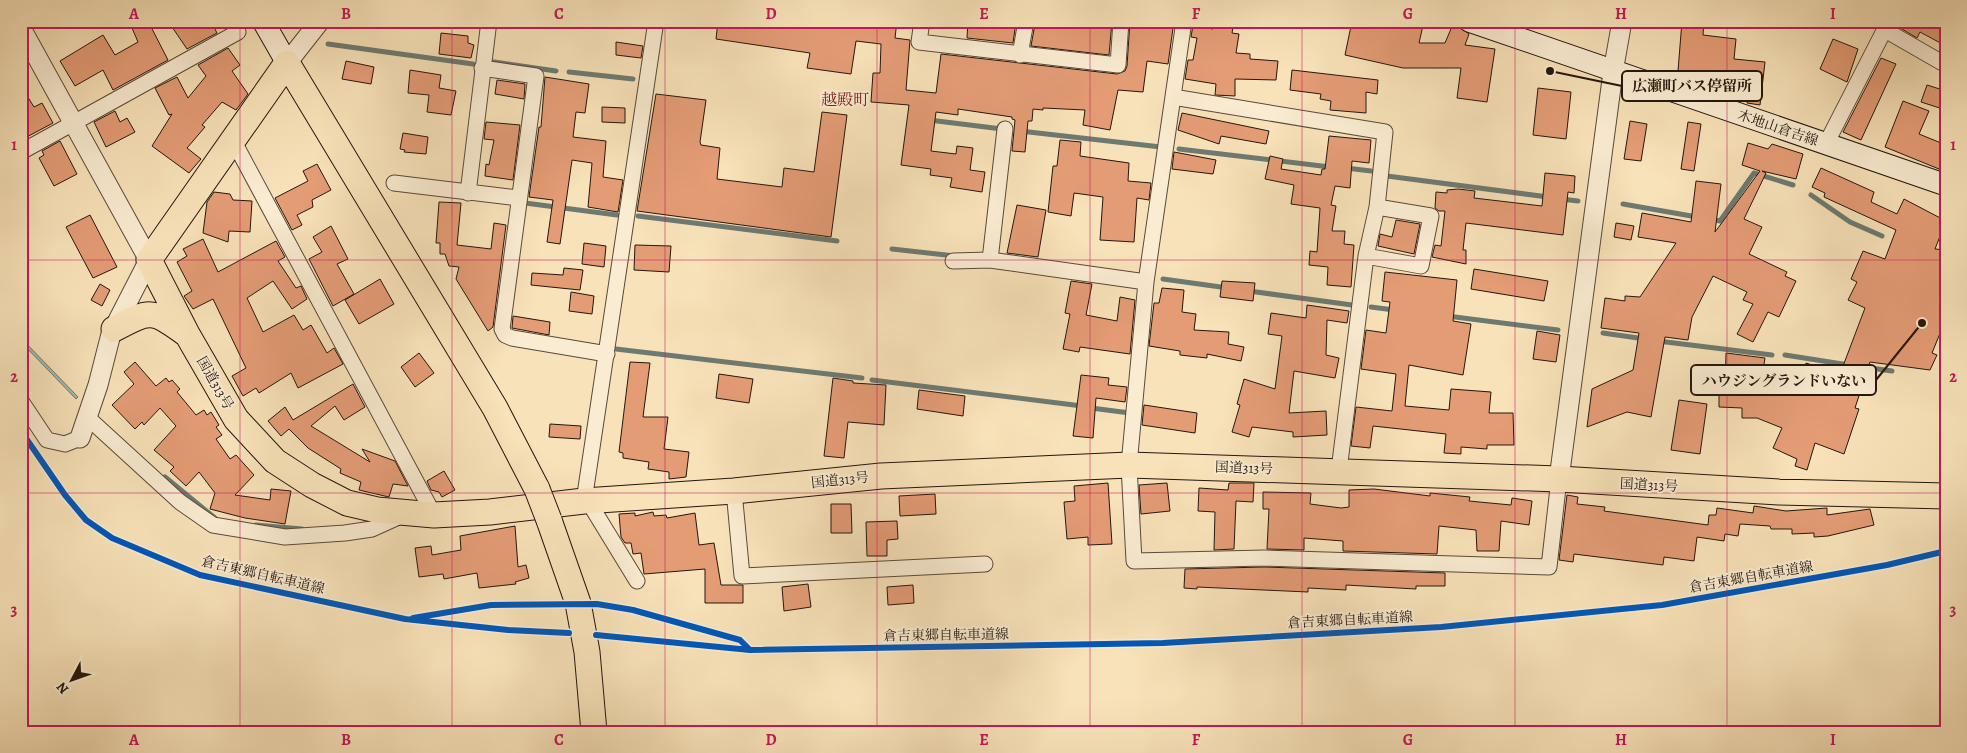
<svg xmlns="http://www.w3.org/2000/svg" width="1967" height="753" viewBox="0 0 1967 753" font-family="Alegreya,'Noto Serif JP',serif">
<style>
.water{fill:#9ebdb4;stroke:#6d7a72}
.lines{fill:none;stroke-linecap:round;stroke-linejoin:round}
.stream{stroke:#6d7a72;stroke-width:5}
.building{fill:#e49c75;stroke:#24160e}
.minor-casing{stroke:#594939;stroke-width:17}
.tertiary-casing{stroke:#594939;stroke-width:21}
.secondary-casing{stroke:#24160e;stroke-width:23}
.trunk-casing{stroke:#24160e;stroke-width:27}
.minor{stroke:#faecd2;stroke-width:15}
.tertiary{stroke:#faecd2;stroke-width:19}
.secondary{stroke:#faecd2;stroke-width:21}
.trunk{stroke:#f8e2b9;stroke-width:25}
.trunk-bridge-casing{stroke:#24160e;stroke-width:27;stroke-linecap:butt}
.trunk-bridge{stroke:#f8e2b9;stroke-width:25}
.cycleway-casing{stroke:#faecd2;stroke-width:9}
.cycleway{stroke:#0057b8;stroke-width:6}
.grid{fill:none;stroke:#c2185b;stroke-width:1;stroke-opacity:0.55}
.labels{text-anchor:middle;dominant-baseline:central;stroke-width:4;stroke-linejoin:round;paint-order:stroke}
.street-label{font-size:14px;fill:#24160e;stroke:#faecd2}
.quarter-label{font-size:16px;fill:#7a1f14;stroke:#faecd2}
.leader{fill:none;stroke:#24160e;stroke-width:2}
.callout-dot{fill:#24160e;stroke:#faecd2;stroke-width:2}
.callout{fill:#faecd2;stroke:#24160e;stroke-width:2}
.callout-label{font-size:15px;text-anchor:middle;font-weight:bold;fill:#24160e}
.neatline{fill:none;stroke:#c2185b;stroke-width:2}
.grid-label{font-size:16px;text-anchor:middle;font-weight:bold;fill:#c2185b}
</style>
<rect width="100%" height="100%" fill="#f8e2b9"/>
<filter id="stains"><feTurbulence type="fractalNoise" baseFrequency=".004" numOctaves="4"/><feColorMatrix values="0 0 0 0 .2 0 0 0 0 .09 0 0 0 0 .02 0 0 0 .5 -.17"/></filter>
<radialGradient id="worn" r=".72"><stop offset=".6" stop-color="#630" stop-opacity="0"/><stop offset="1" stop-color="#630" stop-opacity=".3"/></radialGradient>
<path class="water" d="M21,338L78,397L76,399L21,342Z"/>
<g class="lines">
<path class="stream" d="M328,44L473,64
M494,62L556,71
M569,72L633,79
M929,120L1002,129
M1020,131L1161,147
M1179,149L1330,167
M1346,168L1371,171
M1387,176L1548,197
M1811,195L1850,222L1882,236
M1561,199L1578,201
M525,203L617,215
M1623,204L1697,217
M638,216L837,241
M1711,219L1720,221L1754,173L1793,185
M892,249L955,256
M1163,279L1228,288
M1249,291L1352,305
M1371,307L1394,310
M1447,316L1558,330
M1603,333L1645,339
M1658,341L1772,355
M616,349L862,378
M1785,355L1849,365
M1863,367L1892,371
M872,380L1082,406
M1091,408L1130,413
M165,477L215,518
M256,525L302,529"/>
</g>
<path class="building" d="M129,21H148L168,60L113,90L103,70L75,86L60,61L103,35L115,55L138,42Z
M168,21H211L217,33L187,49Z
M718,21L752,26L753,21H897L895,38L910,40L906,90L936,93L941,54L1117,74L1125,71L1127,66L1130,21H1174L1168,64L1147,61L1143,92L1118,90L1110,130L1083,125L1085,110L1043,108V110L1033,109L1032,121H1028L1025,152L1012,151L1015,120L1012,119V117L958,109V115L936,112L931,151L956,154L957,146L973,148L970,170L985,172L982,192L950,187L952,178L930,175L931,169L901,165L909,105L871,102L873,73H880L881,44L856,41L851,74L807,68L810,53L716,39Z
M968,21L1016,22L1013,43L967,38Z
M1074,21H1112L1109,55L1031,46L1035,24L1048,25V22L1074,28Z
M1214,21H1234L1232,33L1239,34L1236,53L1250,54V59L1278,61L1276,80L1235,79V96L1215,95L1216,84L1185,79L1188,60H1193L1197,38L1191,37L1193,25L1213,29Z
M1352,21H1424L1419,43H1445L1453,24L1458,26L1469,34L1465,45L1495,49L1487,102L1457,98L1461,68H1403L1345,55Z
M1682,21H1704L1703,35L1736,39L1734,59L1765,62L1760,105L1747,103L1748,93L1714,89L1715,75L1678,71Z
M1898,21H1946V46L1920,32L1917,38L1897,26Z
M441,33L468,36V43L474,45L471,58L439,54Z
M1833,39L1858,49L1847,82L1820,69Z
M616,42L643,46L641,58L616,55Z
M228,48L240,65L232,71L248,94L236,110L222,102L202,125L205,127L187,148L201,159L189,173L152,146L172,114L169,115L155,88L177,77L188,98L206,76L198,65Z
M1881,58L1896,64L1861,140L1843,132Z
M346,61L374,67L371,84L342,79Z
M410,70L441,75L439,88L456,91L451,115L427,112L429,95L408,93Z
M1292,70L1378,80L1377,94L1366,92V113L1330,110L1331,101L1320,99L1321,94L1290,90Z
M545,77L589,84L585,113L576,112L573,137L606,141L603,177L623,180L618,212L588,207L592,163L572,160L560,244L547,242L553,200L529,197L539,127H541Z
M497,80L525,84L524,99L495,94Z
M1927,85L1946,91V110L1921,102Z
M21,86L34,107L42,103L53,123L21,140Z
M1538,88L1571,92L1566,139L1533,135Z
M656,94L706,100L700,142L701,145L720,148L717,179L782,187L784,168L814,172L822,112L847,115L831,237L637,211Z
M1903,101L1929,111L1919,134L1946,145V153L1939,169L1885,147Z
M602,107L625,108V123L602,122Z
M115,111L120,122L127,118L135,132L106,147L94,122Z
M1182,113L1269,131L1266,144L1221,136L1219,144L1178,130Z
M1630,121L1647,124L1641,161L1624,159Z
M486,122L520,125L513,180L485,176L486,164L489,165L494,140L484,139Z
M1688,122L1701,124L1694,171L1681,169Z
M403,133L428,137L426,154L404,152L405,150L400,149Z
M1329,136L1371,140L1369,163L1352,161L1350,188L1335,186L1331,205L1336,206L1332,231H1345L1344,244L1354,245L1351,287L1327,285L1328,267L1309,265L1310,251L1317,252L1320,208L1291,204L1294,185L1265,179L1270,156L1283,159L1281,169L1321,175L1322,169H1325Z
M1060,140L1081,142L1080,156L1129,163L1128,181L1151,183L1149,200L1137,198L1134,242L1100,240L1103,197L1074,193L1071,216L1048,212L1053,166H1057Z
M60,141L77,174L54,186L39,158L44,155L42,151Z
M1748,143L1768,149L1772,144L1803,154L1796,179L1762,171L1766,173L1744,219L1762,227L1749,254L1787,272L1785,276L1796,281L1779,317L1768,312L1753,342L1737,334L1753,304L1743,300L1747,292L1713,276L1692,317L1688,340L1665,337L1651,417L1627,412L1587,427L1592,389L1633,370L1639,333L1601,328L1605,298L1625,301V296L1640,297L1676,243L1638,237L1642,213L1691,222L1696,181L1721,184L1715,232L1760,171L1742,165Z
M1174,152L1216,160L1213,174L1172,169Z
M317,164L331,190L312,200L313,207L297,215L302,225L292,230L275,198L308,181L303,171Z
M1821,168L1874,192L1871,202L1897,214L1904,199L1946,221L1935,249L1946,250V328L1943,326L1932,353L1937,355L1930,370L1870,362L1855,408L1859,409L1844,454L1815,443L1807,470L1795,466L1797,459L1773,448L1782,428L1757,418H1742V408L1719,407V389L1725,390L1726,353L1765,358L1761,383L1773,384L1793,392L1795,366L1805,367L1806,363L1840,374L1865,308L1848,300L1857,282L1851,279L1863,251L1885,259L1896,230L1824,197L1825,193L1812,187Z
M1545,173L1575,176L1574,193L1568,192L1563,235L1466,223L1463,250H1466V264L1432,257L1435,245L1441,246L1445,211H1439L1435,208L1436,192L1447,193V190L1458,189L1475,191L1474,198L1542,206Z
M214,192L230,194L233,200L252,201L250,232L229,231L228,242L203,233L207,202Z
M439,202L461,203L457,245L491,249L494,223L506,225L493,327L488,331L456,279L459,267L449,266L445,254H440V243H436Z
M1017,205L1046,210L1038,257L1007,253Z
M90,215L117,267L93,278L66,227Z
M1396,220L1420,224L1414,254L1378,246L1380,234L1392,237Z
M1616,223L1634,226L1631,240L1614,237Z
M331,226L348,259L337,264L354,294L333,306L309,259L322,252L313,237Z
M203,239L218,272L276,241L285,257L278,261L296,288L301,286L307,299L292,309L273,281L247,298L263,332L294,315L303,330L311,325L327,353L334,348L343,364L298,388L291,373L259,393L256,388L243,396L232,376L246,368L213,299L193,309L184,296L192,291L177,262L187,256L183,249Z
M584,243L606,246L604,267L582,264Z
M635,245L671,246L669,272L634,270Z
M564,268L583,270L580,290L531,285L532,273L563,275Z
M1474,269L1548,281L1544,301L1471,289Z
M1385,272L1457,280L1453,321L1471,324L1463,375L1409,365L1405,406L1449,410L1451,389L1491,392L1489,413H1513L1514,445H1487V449L1461,447V454L1444,453L1446,434L1373,426L1370,448L1351,446L1356,407L1392,411L1396,374L1361,369L1366,330L1386,333L1390,302L1382,301Z
M380,279L394,304L359,324L345,300Z
M1071,281L1092,284L1086,315L1117,321L1120,297L1135,300L1130,354L1080,347L1079,352L1063,349L1070,314L1065,313Z
M1222,281L1255,283L1253,301L1220,297Z
M100,284L110,290L102,306L91,300Z
M1162,288L1184,290L1182,312L1196,314L1194,330L1229,332L1228,344L1244,347L1241,361L1207,354V358L1180,355V351L1149,346L1154,303H1159Z
M571,292L594,296L592,314L569,311Z
M1307,305L1349,311L1347,323L1327,320L1326,355L1339,358L1335,378L1294,371L1289,413L1326,411L1327,435L1293,437V432L1252,427L1249,437L1232,432L1240,405L1237,404L1244,379L1275,389L1282,336L1268,334L1271,313L1306,318Z
M513,316L550,322L549,335L512,328Z
M1537,331L1560,335L1556,362L1533,359Z
M419,353L434,373L415,387L401,367Z
M135,362L156,386L166,378L169,382L172,380L180,389L177,392L196,415L204,410L207,415L211,412L219,425L216,427L222,435L216,439L230,459L236,455L254,475L235,495L270,500L271,489L291,491L285,524L245,518L210,509L215,493L199,472L186,486L170,471L174,467L154,450L176,426L160,408L144,425L142,422L135,429L112,405L134,384L124,372Z
M630,362L650,363L643,417H668L664,449L689,452L686,477L669,479V472L648,469L649,462L623,458V453L619,452Z
M719,374L753,379L749,403L716,398Z
M1081,375L1109,378L1108,385L1127,387L1125,402L1096,398L1093,438L1073,436Z
M833,378L853,381V383L886,385L884,425L848,422L844,458L824,456Z
M353,384L365,407L344,420L335,406L311,426L370,462L362,449L395,461L408,486L393,484L389,497L359,490L361,482L340,473L341,469L308,448L289,429L281,436L268,421L285,407L293,420Z
M919,390L965,396L963,416L917,409Z
M1679,400L1707,404L1700,454L1671,450Z
M1144,405L1197,413L1195,433L1142,425Z
M550,424L581,426L580,439L549,437Z
M444,471L455,490L442,497L439,492L431,490L427,481Z
M1108,483L1112,544L1088,545V537L1067,539L1064,502L1075,501L1074,486Z
M1167,483L1170,511L1141,514L1139,485Z
M1229,483H1254L1253,502L1236,501L1234,549L1214,550L1215,512L1198,511L1199,488L1228,490Z
M1374,489L1430,496V493L1470,497L1469,501L1511,505L1512,498L1532,501L1529,525L1501,521L1499,551H1477L1476,530L1439,526L1437,554L1343,551V541L1304,538V550L1267,549L1269,509H1263V492L1311,493L1310,504L1341,508L1349,507V490Z
M935,494L936,514L900,516L899,496Z
M1567,495L1578,497L1577,504L1605,507L1604,511L1708,525L1709,515H1716L1717,508L1753,513L1754,506L1786,511L1827,508V515L1870,509L1874,525L1828,536L1814,537V533L1792,534V529H1771L1770,526L1740,524L1738,536L1725,534L1724,541L1697,537L1694,561L1664,557L1663,565L1574,554L1573,562L1559,560Z
M831,504H851L852,533H831Z
M653,512L654,516L666,515L667,518L695,513L699,545L714,543L721,585H743V603H705V569L644,574L641,553L633,554L631,543H625L621,537L619,514L635,513V516Z
M897,521L898,539L887,540V556H867L866,522Z
M515,526L518,567L526,565L529,578L515,582L516,584L479,588L477,573L444,579L443,574L419,577L415,548L431,546L432,555L461,550L460,536Z
M1264,567L1445,573V586H1416V589L1346,585V590L1308,588V592L1197,587V589L1184,588L1185,569Z
M808,584L811,607L784,611L782,587Z
M913,585L914,603L888,605L887,587Z"/>
<g class="lines">
<g class="minor-casing">
<path id="minor" d="M922,21L919,42L1118,65L1121,21
M1184,21L1146,282L1129,465L1134,561L1264,558L1549,567L1559,479
M1885,30L1946,65
M1020,55L1026,21
M482,68L536,76L502,329L505,335L512,338L607,354
M1173,97L1385,132L1377,207L1366,256L1339,470
M233,140L434,515
M1826,144L1889,21
M21,152L238,32L231,21
M394,183L518,198
M468,193L489,21
M1366,256L1421,266L1431,216L1377,207
M990,260L1005,129
M953,261L990,260L1146,282
M21,401L47,440L65,444L80,438
M87,417L180,502L213,525L285,537L345,533L372,529L403,515
M734,491L742,576L985,564
M584,501L656,21
M588,501L637,581"/>
</g>
<g class="tertiary-casing">
<path id="tertiary" d="M21,28L149,260L111,334L98,385L80,438
M287,63L320,21
M1559,479L1613,72L1622,21"/>
</g>
<g class="secondary-casing">
<path id="secondary" d="M263,21L287,63
M1469,21L1946,185"/>
</g>
<g class="trunk-casing">
<path id="trunk" d="M114,329C150,310 152,309 185,333
M537,489L495,408L287,63L149,260L187,334L236,419L275,461L312,485L347,503L377,510L434,515L490,512L584,501L734,491L881,476L1129,465L1559,479L1779,492L1946,496
M549,520L578,603L587,652L594,732"/>
</g>
<use href="#minor" class="minor"/>
<use href="#tertiary" class="tertiary"/>
<use href="#secondary" class="secondary"/>
<use href="#trunk" class="trunk"/>
<g class="trunk-bridge-casing">
<path id="trunk-bridge" d="M537,489L549,520"/>
</g>
<use href="#trunk-bridge" class="trunk-bridge"/>
<g class="cycleway-casing">
<path id="cycleway" d="M21,431L65,495L86,520L112,538L200,575L405,619L508,630L569,633
M413,618L491,605L597,604L633,610L740,640L750,650
M596,635L750,650L1163,643L1441,627L1662,605L1887,565L1946,551"/>
</g>
<use href="#cycleway" class="cycleway"/>
</g>
<path class="grid" d="M240,21V732M452,21V732M665,21V732M877,21V732M1090,21V732M1302,21V732M1515,21V732M1727,21V732M21,260H1946M21,493H1946"/>
<g class="labels">
<g class="street-label">
<text transform="translate(1778 128) rotate(19)">木地山倉吉線</text>
<text transform="translate(215 383) rotate(60)">国道313号</text>
<text transform="translate(1244 468) rotate(2)">国道313号</text>
<text transform="translate(840 480) rotate(-6)">国道313号</text>
<text transform="translate(1649 485) rotate(3)">国道313号</text>
<text transform="translate(263 575) rotate(13)">倉吉東郷自転車道線</text>
<text transform="translate(1751 577) rotate(-10)">倉吉東郷自転車道線</text>
<text transform="translate(1350 620) rotate(-3)">倉吉東郷自転車道線</text>
<text transform="translate(946 635) rotate(-1)">倉吉東郷自転車道線</text>
</g>
<g class="quarter-label">
<text x="845" y="100">越殿町</text>
</g>
</g>
<path class="leader" d="M1550 71L1622 86M1922 323L1876 380"/>
<g class="callout-dot">
<circle cx="1550" cy="71" r="5"/>
<circle cx="1922" cy="323" r="5"/>
</g>
<g class="callout">
<rect x="1622" y="71" width="140" height="30" rx="5"/>
<rect x="1691" y="365" width="185" height="30" rx="5"/>
</g>
<g class="callout-label">
<text x="1692" y="91">広瀬町バス停留所</text>
<text x="1784" y="386">ハウジングランドいない</text>
</g>
<rect width="1967" height="753" fill="none" stroke="#f8e2b9" stroke-width="55"/>
<g transform="translate(72 680) rotate(229)" stroke="#faecd2" stroke-width="4" paint-order="stroke">
<path d="M0-4L9 19L0 12L-9 19Z" fill="#24160e"/>
<text y="-8" font-size="14" font-weight="bold" text-anchor="middle" fill="#24160e">N</text>
</g>
<rect x="28" y="28" width="1912" height="698" class="neatline"/>
<g class="grid-label">
<text x="134" y="19">A</text>
<text x="346" y="19">B</text>
<text x="559" y="19">C</text>
<text x="771" y="19">D</text>
<text x="984" y="19">E</text>
<text x="1196" y="19">F</text>
<text x="1408" y="19">G</text>
<text x="1621" y="19">H</text>
<text x="1833" y="19">I</text>
<text x="14" y="150">1</text>
<text x="1953" y="150">1</text>
<text x="14" y="382">2</text>
<text x="1953" y="382">2</text>
<text x="14" y="615">3</text>
<text x="1953" y="615">3</text>
<text x="134" y="745">A</text>
<text x="346" y="745">B</text>
<text x="559" y="745">C</text>
<text x="771" y="745">D</text>
<text x="984" y="745">E</text>
<text x="1196" y="745">F</text>
<text x="1408" y="745">G</text>
<text x="1621" y="745">H</text>
<text x="1833" y="745">I</text>
</g>
<rect width="100%" height="100%" filter="url(#stains)"/>
<rect width="100%" height="100%" fill="url(#worn)"/>
</svg>
